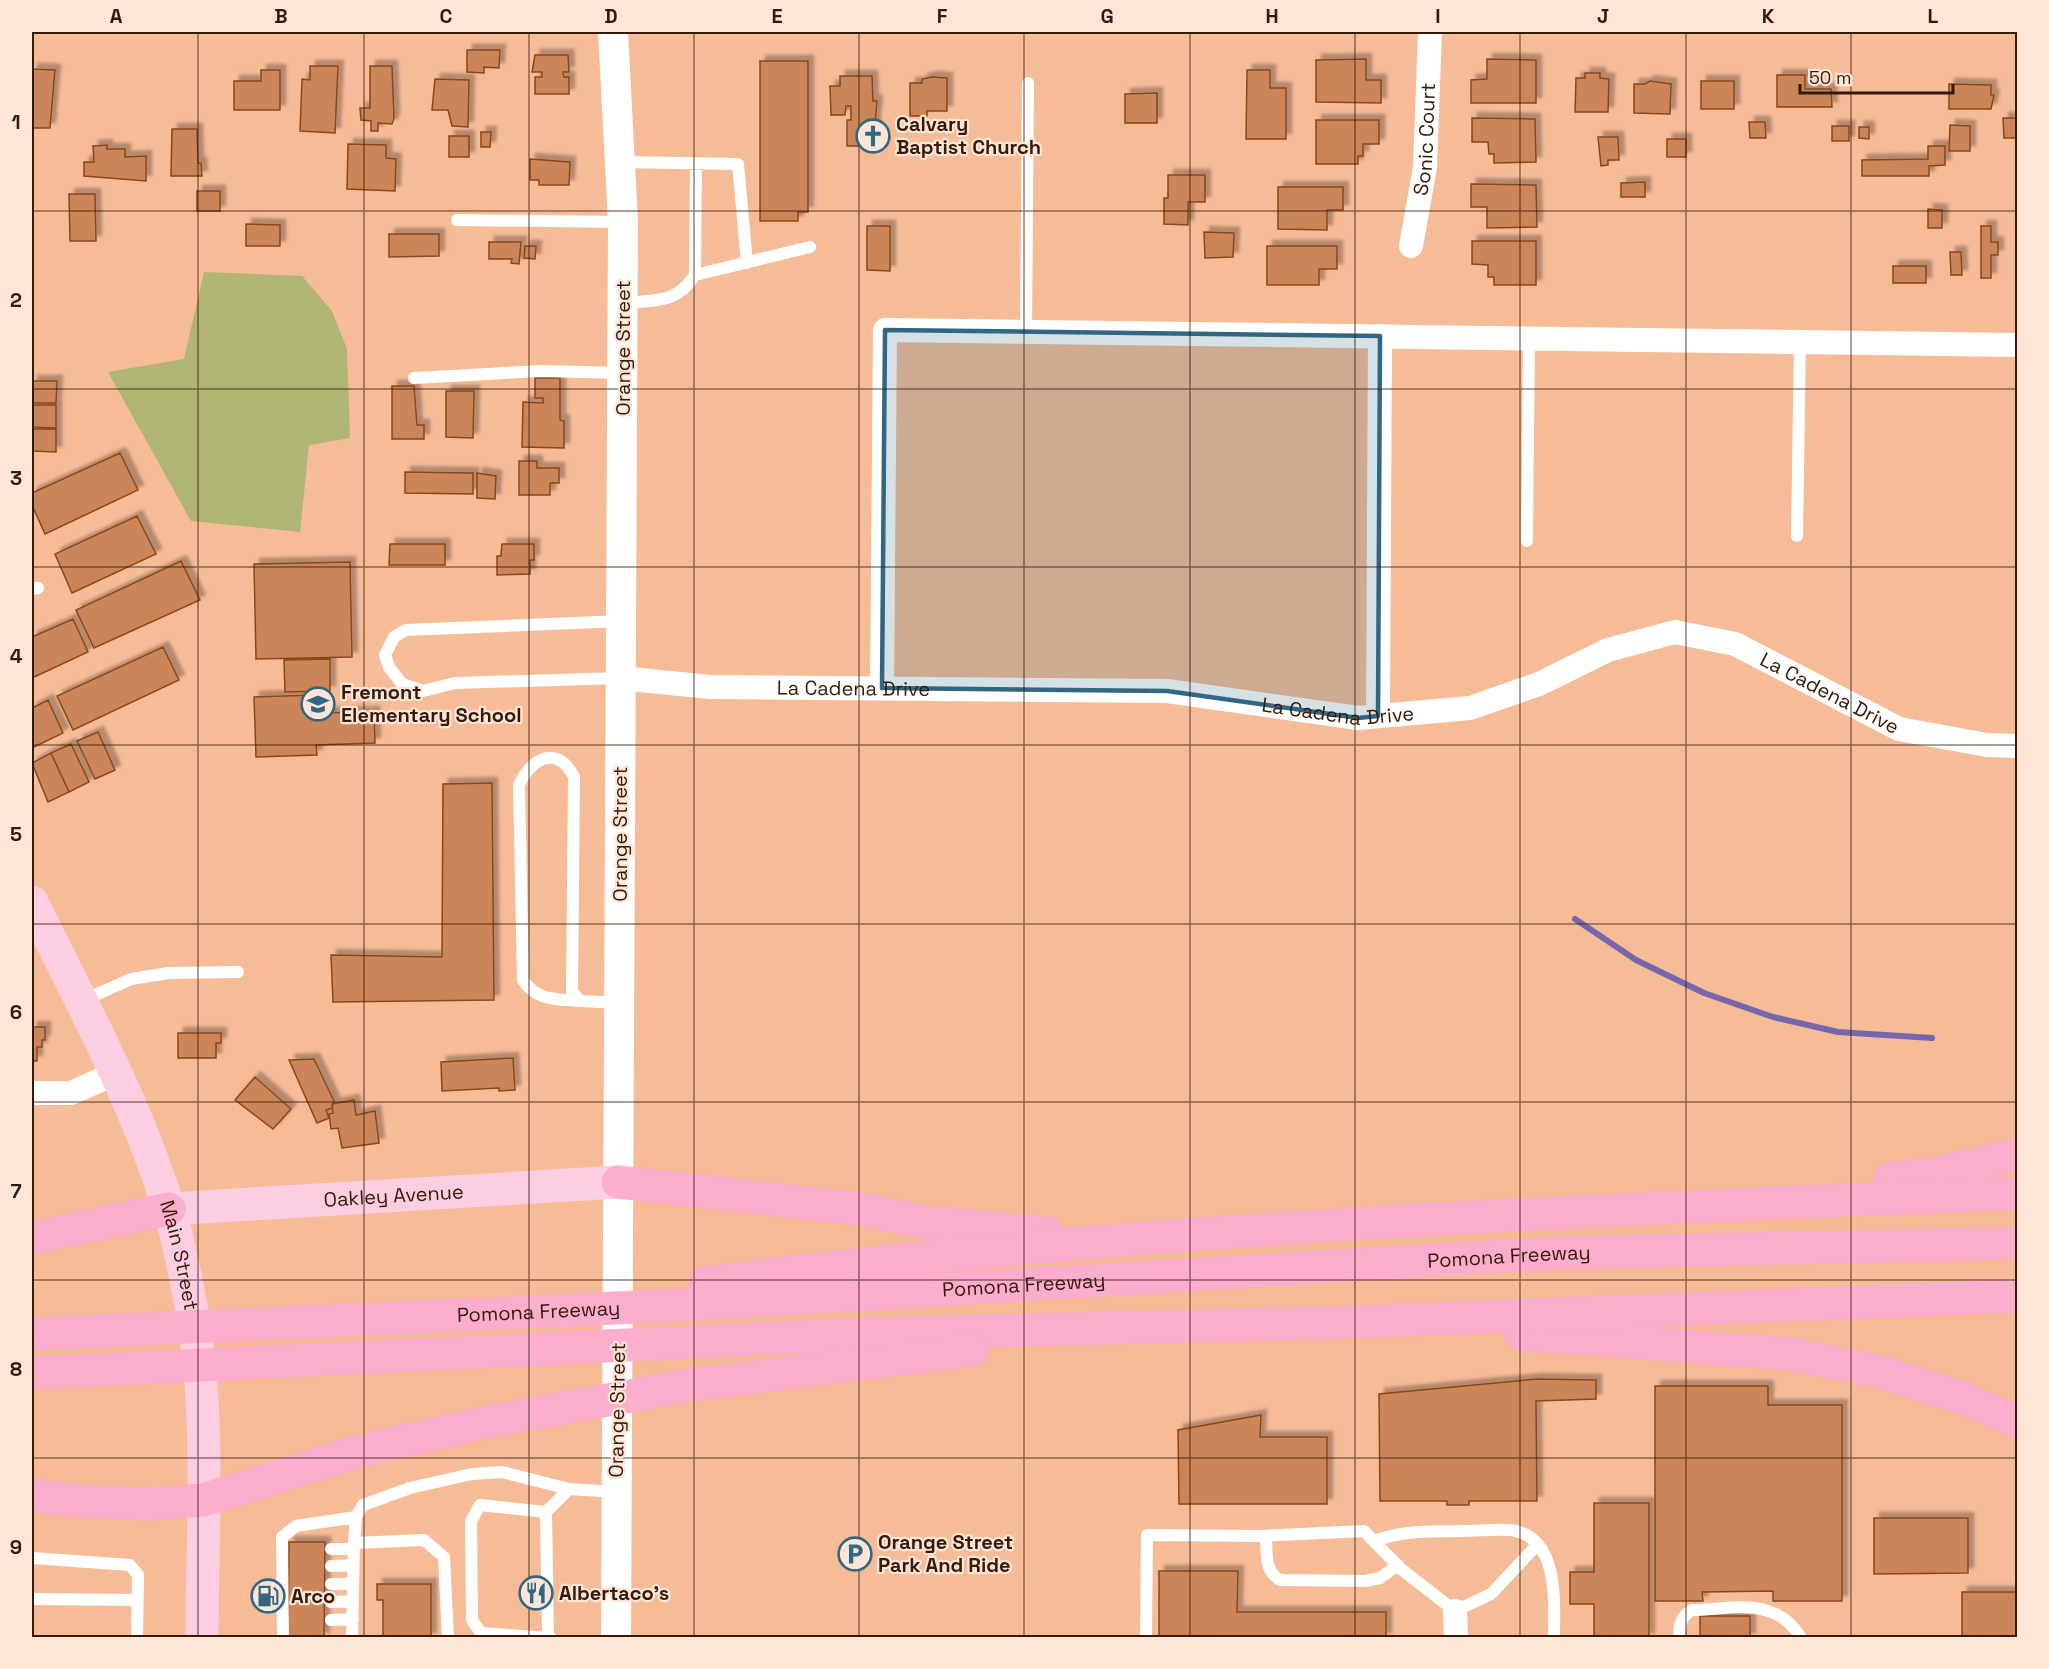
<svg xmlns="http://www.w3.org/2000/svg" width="2049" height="1669" viewBox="0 0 2049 1669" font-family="'Space Grotesk',sans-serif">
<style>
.green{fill:#b0b574}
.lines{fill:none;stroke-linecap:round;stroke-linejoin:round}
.stream{stroke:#7667ad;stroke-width:6}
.building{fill:#cb8559;stroke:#884819;stroke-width:1.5;filter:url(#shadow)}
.service{stroke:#fff;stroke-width:12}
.minor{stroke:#fff;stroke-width:24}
.tertiary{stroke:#fff;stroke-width:30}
.primary{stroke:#fdcee2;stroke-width:33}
.motorway{stroke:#fbaece;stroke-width:33}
.marked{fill:#316782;fill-opacity:0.2;stroke:#316782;stroke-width:4.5;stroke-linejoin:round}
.grid{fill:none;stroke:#351a07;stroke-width:1.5;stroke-opacity:0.55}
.labels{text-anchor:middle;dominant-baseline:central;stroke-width:4.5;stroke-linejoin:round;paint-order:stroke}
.poi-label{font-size:20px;font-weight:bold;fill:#351a07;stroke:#fde5d8;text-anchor:start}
.street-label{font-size:20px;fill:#351a07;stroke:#fde5d8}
.neatline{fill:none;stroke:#351a07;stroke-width:2}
.grid-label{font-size:20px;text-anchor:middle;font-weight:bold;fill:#351a07}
</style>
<defs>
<filter id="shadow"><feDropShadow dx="5.5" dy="-5.5" stdDeviation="1.5" flood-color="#0004"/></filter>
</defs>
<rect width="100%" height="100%" fill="#f6bb97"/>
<path class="green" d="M204,272L302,276L332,311L347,349L350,438L309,445L300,532L191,521L108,372L184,359Z"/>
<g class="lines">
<path class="stream" d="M1575,919L1636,960L1704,993L1773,1017L1838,1032L1932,1038"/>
</g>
<path class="building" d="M467,50H500L499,68L484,67V73L467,72Z
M535,55H568L569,72H563L564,77H569V94H535V77H542V72H532Z
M1366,59V80H1381V103L1316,102V60Z
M1487,59L1536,60V103H1471V80L1487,79Z
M760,61H808V212H798V221H760Z
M310,66H338L335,133L300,131L302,79L310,80Z
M370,66H392L394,118L392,124L378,123V131H371V121L361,120L360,108H370Z
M32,69L55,70L50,128H32Z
M261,70H280V110H234V81H261Z
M1247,70H1270V88H1286V139H1246Z
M1585,73H1600V78L1609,79L1608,112H1575L1576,78H1585Z
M1777,75H1805V89H1831L1832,107H1777Z
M840,76H872L873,101H877L873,146H847V120H851V106H846L845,115H831L830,86H840Z
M932,77L947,78V111H927V116H910V83H922V79Z
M435,79L469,80L468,127L452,126L448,110H432Z
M1650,81L1671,84L1670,114L1634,113V84H1645Z
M1701,81H1734V109H1701Z
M1949,84L1991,85V95H1994L1991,109H1949Z
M1157,93V123H1125V94Z
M1472,118L1535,119L1536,162L1494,163V154H1489L1488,142H1472Z
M2003,118H2018V138H2004Z
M1316,120H1379V144H1363V156H1358V164H1316Z
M1749,122H1765L1766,138H1750Z
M1950,125L1970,126V151H1949Z
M1832,126H1849V141H1832Z
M1859,127H1869V139L1859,138Z
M172,129H197L198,163H201L202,176H171Z
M481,132H491L490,147H481Z
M449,136H469V157H449Z
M1598,137H1618L1619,160H1608V165L1601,166Z
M1667,139H1686V157H1667Z
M348,144L386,145V158L396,159L395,191L347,189Z
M107,145V149H125V157L146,156V181L84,176V162H94L93,146Z
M1928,146H1945V165L1929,166V176H1862V160L1928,159Z
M530,159L570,162L569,185H539V180H530Z
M1168,175H1205V202H1188V225L1164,224V198H1168Z
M1645,182V197H1621V183Z
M1471,184L1536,185L1537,227L1487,228V207H1471Z
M1278,187H1343V210H1327V230L1278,229Z
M197,191H220V211H197Z
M69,194H95L96,241H70Z
M1928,209L1942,210V228H1928Z
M246,224L280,225V246H246Z
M867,226H890V271L867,270Z
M1981,226H1991V242H1998V255H1991V278H1981Z
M1204,232L1234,233L1233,257L1205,258Z
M389,234H439V256L389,257Z
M1472,241H1536V285H1494V277H1488V265L1472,264Z
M489,242H521L519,264L511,263L512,259H489Z
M525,246H536L535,259L524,258Z
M1267,246H1337V269H1319V285H1267Z
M1950,252H1961L1962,275H1951Z
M1893,266H1926V283H1893Z
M535,378H560V420L564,421V448L522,447L523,402L543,403V398H535Z
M32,381H57L56,403H32Z
M392,386H414L417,425H424V439H392Z
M446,391H474L473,438L446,437Z
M32,405H56V428L32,427Z
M32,429H56V452L32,451Z
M120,453L138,490L45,534L32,505V493Z
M519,461H537V468H559V483H550V495H519Z
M405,472L473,473V494L405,493Z
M477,473L496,476L495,499L477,498Z
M137,516L156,554L72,593L55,554Z
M390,544H445V565H389Z
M502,544H534V560H530V574L497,575V556H501Z
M181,561L200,600L94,648L76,610Z
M350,562L352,657L256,659L254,564Z
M73,619L88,652L32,678V637Z
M163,647L179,680L73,730L57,696Z
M330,659V691L285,692L284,660Z
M315,695L316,713L374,712L375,743L316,745L317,755L256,757L254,697Z
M48,700L63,733L32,748V708Z
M98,732L115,770L95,779L77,741Z
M71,744L89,782L69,792L51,753Z
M51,753L69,792L48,802L32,763Z
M492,783L494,1000L333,1002L331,955L442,957L443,784Z
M32,1027H45V1040H42V1047H37V1061H32Z
M178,1033H221V1043H216V1058H178Z
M513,1058L515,1090L499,1091V1088L442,1091L441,1062Z
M314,1059L334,1101L332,1108L326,1110L329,1118L317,1123L289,1060Z
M255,1077L291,1109L273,1129L235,1100Z
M354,1100L356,1115L375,1111L379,1143L342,1148L338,1128L331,1129L329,1114L333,1113L332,1104Z
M1537,1379L1596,1380V1399L1536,1401L1537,1501H1469V1505H1447V1501H1380L1379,1394Z
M1655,1386H1768V1405H1842V1601H1773V1591L1702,1592L1703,1601H1655Z
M1261,1415L1260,1437H1327V1504H1179L1178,1430Z
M1594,1503H1649V1638H1594V1604H1570V1572H1594Z
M1874,1518H1968V1573L1874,1574Z
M289,1542H325L324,1638H288Z
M1159,1571H1238L1237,1612H1386V1638H1159Z
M377,1584H431V1638H383V1600H377Z
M1962,1592H2018V1638H1962Z
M1700,1616H1750V1638H1700Z"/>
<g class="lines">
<path class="service" d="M621,162L738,164L747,263
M457,220L622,222
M695,275L696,164
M623,303C654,300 677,304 695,275L810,247
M1026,332L1028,83
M414,378L540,371L622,373
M1797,536L1800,342
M1527,541L1529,338
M32,589L38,588
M620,678L455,683L423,691L402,684L389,667L385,655L394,637L406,630L621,621
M82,1001L131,979L169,973L238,972
M580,1001C557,999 536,1001 523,980L519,785C532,758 557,744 574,777L572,991L580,1001L619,1003
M546,1512L480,1505L471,1521L472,1620L481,1633L551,1638
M1266,1536C1267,1553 1264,1571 1280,1580L1365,1581L1380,1578L1398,1565
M1374,1541C1403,1530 1429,1532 1460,1531C1476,1531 1494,1529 1510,1530C1560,1536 1554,1602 1554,1638
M331,1549H354
M32,1558L130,1565L138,1575L137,1638
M331,1566L353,1565
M331,1584H353
M32,1599L138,1600
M331,1602L353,1601
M331,1620L353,1619
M548,1637L546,1512L569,1489
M283,1638L282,1537L296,1526L356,1517
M352,1638L354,1543
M448,1638L444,1557L424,1540L354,1543L356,1517L363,1505L410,1488L472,1474L502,1472L569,1489L616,1492
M1146,1638L1147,1535L1262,1536L1364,1531L1401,1569L1455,1611L1491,1594L1537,1545
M1679,1638C1679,1625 1681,1616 1692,1610C1734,1609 1776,1596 1801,1638"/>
<g class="minor">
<path id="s1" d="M1411,246L1425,167L1430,32"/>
<path id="s2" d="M620,678L710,687L1167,691L1358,718L1470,708L1539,684L1608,650L1675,632L1735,644L1899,729L1987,745L2018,746"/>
<path d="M882,688L885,330L2018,345"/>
<path d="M1378,716L1380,336"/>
<path d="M32,1093H71L116,1073"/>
<path d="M1455,1611L1456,1638"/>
</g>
<path class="tertiary" d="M613,32L623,222L616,1638"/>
<g class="primary">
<path id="s3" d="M32,902C81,1002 136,1102 169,1209C179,1240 185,1274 191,1306C211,1410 202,1532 202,1638"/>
<path id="s4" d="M169,1209L618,1182"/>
</g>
<g class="motorway">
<path d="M1890,1179L1928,1175L2018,1154"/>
<path d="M618,1182L867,1210L924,1222L1047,1233"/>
<path d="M32,1238L169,1209"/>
<path d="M705,1283C1140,1226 1580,1211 2018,1193"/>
<path id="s5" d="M32,1334L684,1305L1556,1253L2018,1243"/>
<path d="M1521,1334L1791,1354L1881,1372L1968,1400L2018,1422"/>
<path d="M32,1373L861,1334L1355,1322L2018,1296"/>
<path d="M32,1495L77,1501L150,1504L203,1500L360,1451L492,1421L691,1385L973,1350"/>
</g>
</g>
<path class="marked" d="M885,330L1380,336L1378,716L1358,718L1167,691L882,688Z"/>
<path class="grid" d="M198,32V1638M364,32V1638M529,32V1638M694,32V1638M859,32V1638M1024,32V1638M1190,32V1638M1355,32V1638M1520,32V1638M1686,32V1638M1851,32V1638M32,211H2018M32,389H2018M32,567H2018M32,745H2018M32,924H2018M32,1102H2018M32,1280H2018M32,1458H2018"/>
<defs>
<g id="church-ring" transform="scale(1.725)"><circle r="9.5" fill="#fde5d8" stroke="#316782" stroke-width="1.5"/><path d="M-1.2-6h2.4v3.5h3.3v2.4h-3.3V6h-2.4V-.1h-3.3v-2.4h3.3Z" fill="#316782"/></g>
<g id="school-ring" transform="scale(1.725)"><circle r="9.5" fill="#fde5d8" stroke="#316782" stroke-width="1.5"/><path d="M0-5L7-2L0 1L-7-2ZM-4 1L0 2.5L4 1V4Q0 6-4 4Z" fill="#316782"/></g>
<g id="parking-ring" transform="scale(1.725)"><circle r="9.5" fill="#fde5d8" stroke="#316782" stroke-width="1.5"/><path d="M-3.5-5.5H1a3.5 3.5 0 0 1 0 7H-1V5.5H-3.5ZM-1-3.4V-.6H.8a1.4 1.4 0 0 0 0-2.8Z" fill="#316782"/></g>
<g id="restaurant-ring" transform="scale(1.725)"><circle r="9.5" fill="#fde5d8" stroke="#316782" stroke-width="1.5"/><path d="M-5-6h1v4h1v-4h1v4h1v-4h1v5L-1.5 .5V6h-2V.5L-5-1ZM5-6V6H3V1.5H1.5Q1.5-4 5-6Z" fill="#316782"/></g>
<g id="fuel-ring" transform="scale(1.725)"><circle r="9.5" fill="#fde5d8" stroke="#316782" stroke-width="1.5"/><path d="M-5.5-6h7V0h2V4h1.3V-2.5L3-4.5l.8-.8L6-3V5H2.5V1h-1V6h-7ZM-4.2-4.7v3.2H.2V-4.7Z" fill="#316782"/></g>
</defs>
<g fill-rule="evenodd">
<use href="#church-ring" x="873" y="136"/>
<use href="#school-ring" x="318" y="704"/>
<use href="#parking-ring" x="855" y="1554"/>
<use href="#restaurant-ring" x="536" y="1593"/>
<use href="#fuel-ring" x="268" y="1596"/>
</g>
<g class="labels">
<g class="poi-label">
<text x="896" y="124">Calvary<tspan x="896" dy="23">Baptist Church</tspan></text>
<text x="341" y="692">Fremont<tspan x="341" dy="23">Elementary School</tspan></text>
<text x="878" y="1542">Orange Street<tspan x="878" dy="23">Park And Ride</tspan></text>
<text x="559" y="1593">Albertaco's</text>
<text x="291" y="1596">Arco</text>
</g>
<g class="street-label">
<text stroke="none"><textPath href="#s1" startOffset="108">Sonic Court</textPath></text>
<text transform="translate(623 348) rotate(-90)">Orange Street</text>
<text stroke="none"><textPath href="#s2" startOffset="234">La Cadena Drive</textPath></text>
<text stroke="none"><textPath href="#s2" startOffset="1240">La Cadena Drive</textPath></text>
<text stroke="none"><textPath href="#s2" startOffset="720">La Cadena Drive</textPath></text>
<text transform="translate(620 834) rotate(-90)">Orange Street</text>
<text stroke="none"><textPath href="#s4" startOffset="225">Oakley Avenue</textPath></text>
<text stroke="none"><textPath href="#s3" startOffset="384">Main Street</textPath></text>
<text stroke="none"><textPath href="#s5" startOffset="1479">Pomona Freeway</textPath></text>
<text stroke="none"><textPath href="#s5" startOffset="993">Pomona Freeway</textPath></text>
<text stroke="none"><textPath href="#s5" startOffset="507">Pomona Freeway</textPath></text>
<text transform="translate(617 1410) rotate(-89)">Orange Street</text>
</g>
</g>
<rect width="2049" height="1669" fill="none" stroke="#fde5d8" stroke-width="66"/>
<path d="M1800 84v9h153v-9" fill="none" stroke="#351a07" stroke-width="3"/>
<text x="1809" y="84" font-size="18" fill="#351a07" stroke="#fde5d8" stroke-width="4.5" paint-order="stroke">50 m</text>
<rect x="33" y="33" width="1983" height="1603" class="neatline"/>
<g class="grid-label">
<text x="116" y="23">A</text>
<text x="281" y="23">B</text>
<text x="446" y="23">C</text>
<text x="611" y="23">D</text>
<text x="777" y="23">E</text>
<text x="942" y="23">F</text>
<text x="1107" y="23">G</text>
<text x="1272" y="23">H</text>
<text x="1438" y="23">I</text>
<text x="1603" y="23">J</text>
<text x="1768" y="23">K</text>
<text x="1933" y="23">L</text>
<text x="16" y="129">1</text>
<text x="16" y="307">2</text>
<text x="16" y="485">3</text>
<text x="16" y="663">4</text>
<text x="16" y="841">5</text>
<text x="16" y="1019">6</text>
<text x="16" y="1198">7</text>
<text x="16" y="1376">8</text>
<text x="16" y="1554">9</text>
</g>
</svg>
